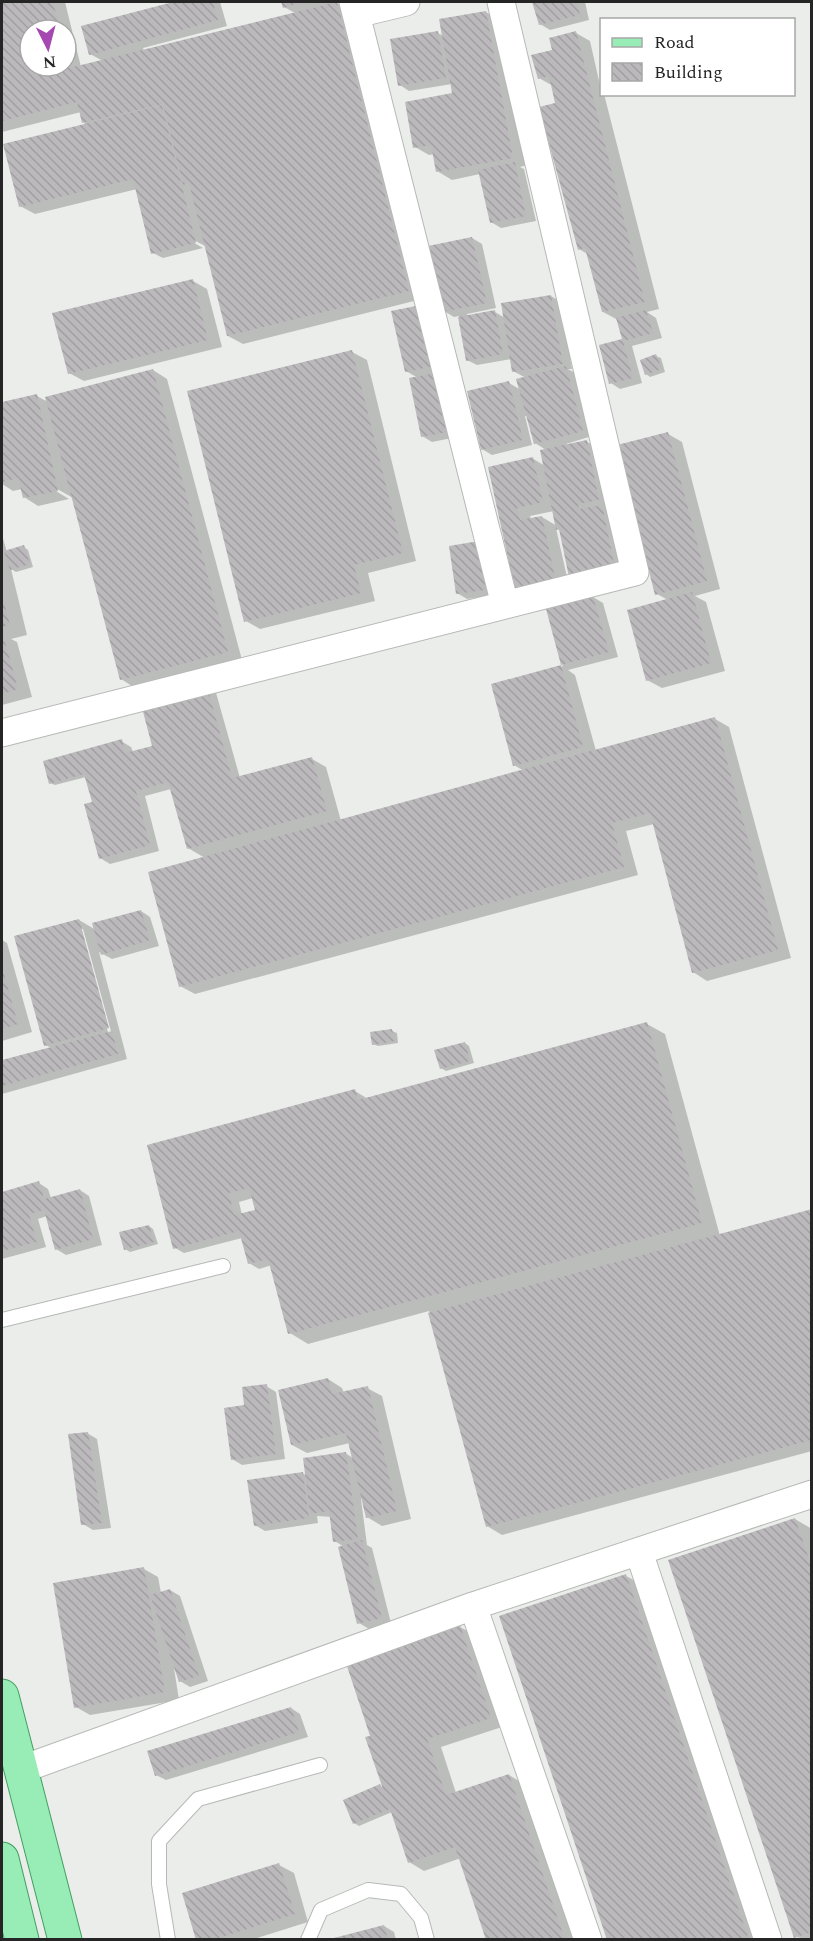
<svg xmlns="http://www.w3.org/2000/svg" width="813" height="1941" viewBox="0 0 813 1941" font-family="Spectral,serif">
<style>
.shadow{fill:#0003;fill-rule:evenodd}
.building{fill:url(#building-back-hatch);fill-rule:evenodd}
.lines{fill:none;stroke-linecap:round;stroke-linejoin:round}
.lane-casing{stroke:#b6b9b6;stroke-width:16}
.street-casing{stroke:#b6b9b6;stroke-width:29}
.primary-casing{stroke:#439f62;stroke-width:35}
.lane{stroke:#fff;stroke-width:14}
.street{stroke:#fff;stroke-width:27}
.primary{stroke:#98ecb5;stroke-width:33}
</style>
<defs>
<pattern id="building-back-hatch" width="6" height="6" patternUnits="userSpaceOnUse" patternTransform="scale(1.5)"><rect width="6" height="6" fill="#bcb9bc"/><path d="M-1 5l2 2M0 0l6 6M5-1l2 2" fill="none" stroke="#a19fa1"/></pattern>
</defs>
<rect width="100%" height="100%" fill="#eaedea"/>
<path class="shadow" d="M2,2H65L81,67L103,61L90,54L83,27L179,2H220L227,26L143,48L144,51L295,13L284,7L283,2H335L355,14L422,299L243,344L228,336L207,247L190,238L189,240L203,248L163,258L153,253L137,189L35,214L20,206L85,125L81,112L2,132ZM30,30H66V66H30Z
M534,2H585L589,20L550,30L540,24Z
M486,12L500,21L527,165L520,167L524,169L536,221L501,228L491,222L480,174L452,180L437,171L434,154L429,155L415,147L454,94L452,84L409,91L400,85L437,33L444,36Z
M576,33L590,41L602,94H604L659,309L647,312L656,318L662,338L632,346L642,383L620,389L611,383L601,346L624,340L618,320L603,312L589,255L579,249L557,104L553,86L539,78L554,51Z
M472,238L482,244L496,308L467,314L468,317L495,312L505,318L551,296L561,302L572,369H568L575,373L592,436L566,444L567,446L587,442L602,450L630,581L556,528L571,595L532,603L490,468L532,458L545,466L546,450L535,443L528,416H525L532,445L492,455L482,449L509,383L521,390L526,378L513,371L512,359L477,365L467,360L459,316L454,317L444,311ZM554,511L557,526L542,517L531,519L530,516Z
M193,281L207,289L222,347L84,381L69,373Z
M421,306L457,437L432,442L422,436L418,378L406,371Z
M352,352L367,360L416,561L368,573L375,601L260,629L246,621Z
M656,356L661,358L665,372L650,377L646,374Z
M153,370L167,379L242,660L135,688L121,679L73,498L52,486L51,488L69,499L38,506L24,497L22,489L13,491L2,484V403L37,396L48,402Z
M668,434L682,442L720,589L695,596L706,602L725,671L662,688L647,680L668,600L657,594Z
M2,535L7,552L24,547L28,550L33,567L16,572L11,569L27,635L11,639L17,642L32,697L2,705Z
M479,543L495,595L467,599L457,593Z
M593,597L603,603L618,657L568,670L575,675L596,751L715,719L729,727L791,958L707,981L693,972L654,824L626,831L638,875L195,994L180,986L205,858L188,848L171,789L145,796L159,851L110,864L100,858L94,803L86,777L55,785L50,783L121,741L131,747L133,752L154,747L141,701L215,689L240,778L312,759L326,767L341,821L524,771L514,765L492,685L563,666L547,610Z
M141,911L150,917L159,946L112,959L99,952L127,1059L2,1094V1062L52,1048L45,1045L79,920L96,930ZM80,929H83L112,1035L109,1036Z
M2,940L7,943L32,1032L2,1041Z
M647,1024L665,1034L720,1236L812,1211V1451L502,1535L487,1526L429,1311L308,1344L290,1333L272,1265L259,1269L249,1263L242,1238L184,1253L175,1248L165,1212L355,1091L368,1099ZM253,1198L257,1211L242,1215L239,1202Z
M392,1031L397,1033L398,1043L378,1046L373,1044Z
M465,1043L469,1046L474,1063L446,1071L441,1068Z
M39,1183L48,1189L51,1198L80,1190L89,1196L102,1245L66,1255L56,1249L47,1216L38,1219L46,1247L2,1259V1193Z
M149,1226L153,1229L158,1244L130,1252L125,1249Z
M328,1379L342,1388L344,1393L367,1388L382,1396L411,1519L382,1526L367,1517L363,1498L361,1499L367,1545L372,1548L391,1623L369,1629L359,1623L344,1547L335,1541L332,1517L317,1516L318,1523L265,1531L255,1525L302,1473L307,1476L345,1453L353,1458L350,1443L307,1453L292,1445Z
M266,1386L276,1392L285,1459L242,1465L232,1459L246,1407Z
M87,1433L97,1439L111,1528L93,1530L83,1524Z
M795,1519L812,1529V1940L796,1937Z
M144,1569L158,1577L161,1593L170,1590L180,1596L208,1681L190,1687L180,1681L174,1668L179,1700L90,1715L76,1707Z
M626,1576L645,1586L763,1940H609Z
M460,1627L475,1635L505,1726L441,1747L456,1793L509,1775L527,1786L579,1940H488L461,1858L424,1871L409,1862L392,1812L359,1826L354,1823L380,1786L384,1788L374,1736Z
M291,1708L300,1714L308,1737L166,1780L156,1775Z
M279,1865L294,1873L308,1922L251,1940H198Z
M384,1926L394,1932L396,1940L333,1939Z"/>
<path class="building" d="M2,2H53L60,30H30V66H66L67,58L69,68L337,2L409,291L227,336L189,183L183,185L163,104L82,123L77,102L2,121Z
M173,2H213L218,20L89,55L81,26Z
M281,2H303L283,8Z
M532,2H577L580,15L539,25Z
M486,11L513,158L436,172L431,145L413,148L405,102L452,93L439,19Z
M438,31L446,78L398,86L390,39Z
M576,31L645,302L602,312L585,248L578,250L539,107L555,103L549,76L538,79L531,55L552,50L549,38Z
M162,105L196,243L151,254L133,179L19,207L3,144Z
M515,162L526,216L490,223L478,170Z
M472,237L487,303L442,312L428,246Z
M193,279L208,340L68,374L52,313Z
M551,295L563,364L512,372L501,303Z
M421,305L435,366L405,372L391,311Z
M495,310L503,354L466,361L458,317Z
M646,310L653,333L623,341L633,378L609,384L599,345L622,339L616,318Z
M352,350L403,553L354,565L361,593L244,622L187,391Z
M656,354L662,369L645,375L640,360Z
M566,366L583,431L534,444L516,379Z
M153,369L228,652L120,680L45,397Z
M436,373L448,432L421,437L409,378Z
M509,381L523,440L481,450L467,391Z
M37,394L58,491L23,498L18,478L2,482V402Z
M668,432L707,581L655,595L617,445Z
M587,440L599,500L578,504L579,509L602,505L616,573L570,582L559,529L556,530L540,450Z
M533,457L543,502L517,508L520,520L542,516L557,587L516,595L488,467Z
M479,541L486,590L456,594L449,546Z
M24,545L30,564L10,570L4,551Z
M692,592L711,663L646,681L627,610Z
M2,595L10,625L2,627Z
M593,596L609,652L561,665L546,609Z
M2,631L18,689L2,694Z
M561,665L583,747L513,766L491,684Z
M206,682L232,778L312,757L327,811L187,849L168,782L136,791L150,845L99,859L84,804L92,802L84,774L49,784L43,761L122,739L125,753L152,746L140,700Z
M715,717L778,950L692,973L650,813L612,823L624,867L179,987L148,872Z
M141,910L150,940L101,955L92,923Z
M79,919L109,1028L44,1046L14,936Z
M2,967L18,1024L2,1029Z
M647,1022L702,1223L288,1334L268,1259L248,1264L239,1231L173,1249L147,1145L355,1089L358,1100ZM249,1188L255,1210L234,1215L229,1193Z
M392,1029L395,1041L372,1045L370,1032Z
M112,1031L118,1054L2,1086V1060Z
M465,1042L470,1061L440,1069L434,1050Z
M39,1181L44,1199L80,1189L93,1239L55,1250L44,1210L29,1214L37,1242L2,1251V1192Z
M812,1209V1440L486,1527L428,1313Z
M149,1225L154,1242L124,1250L119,1232Z
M328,1378L332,1394L368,1386L397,1511L366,1518L346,1433L291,1445L278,1390Z
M267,1384L276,1454L231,1460L224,1408L244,1405L242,1387Z
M88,1432L102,1523L81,1525L68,1434Z
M346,1452L358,1539L333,1542L329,1511L310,1514L303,1458Z
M303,1472L309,1518L254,1526L247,1480Z
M795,1518L812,1568V1932L794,1938L668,1560Z
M362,1540L382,1618L357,1624L338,1547Z
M144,1567L165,1692L74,1708L53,1583Z
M626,1574L749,1940H607L499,1616Z
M170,1589L199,1676L179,1682L150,1595Z
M460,1625L491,1718L427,1739L446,1795L509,1774L565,1940H486L455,1847L408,1863L390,1809L353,1824L343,1800L380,1784L384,1792L365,1737L370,1736L346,1663Z
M291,1707L299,1732L155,1776L147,1751Z
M279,1863L295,1914L212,1940H196L182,1893Z
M384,1925L388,1940H330V1939Z"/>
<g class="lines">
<g class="lane-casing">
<path id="lane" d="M2,1320L223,1266
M168,1940L159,1884V1841L198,1799L320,1765
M308,1940L321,1910L368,1890L401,1894L421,1918L427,1940"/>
</g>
<g class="street-casing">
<path id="street" d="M353,2L505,605
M356,14L406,2
M2,733L635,572L501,2
M639,1552L768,1940
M473,1606L588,1940
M20,1770L473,1606L812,1494"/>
</g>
<g class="primary-casing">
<path id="primary" d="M2,1696L65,1940
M2,1859L22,1940"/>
</g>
<use href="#lane" class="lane"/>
<use href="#street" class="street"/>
<use href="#primary" class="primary"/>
</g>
<rect width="813" height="1941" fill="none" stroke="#242524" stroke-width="6"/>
<rect x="600" y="18" width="195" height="78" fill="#ffffff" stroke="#a7a8a7" stroke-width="1.5"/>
<rect x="612" y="38" width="30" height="9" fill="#98ecb5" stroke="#a7a8a7" stroke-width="1.5"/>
<text x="654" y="48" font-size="18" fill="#242524">Road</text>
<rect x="612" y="63" width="30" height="18" fill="url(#building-back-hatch)" stroke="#a7a8a7" stroke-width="1.5"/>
<text x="654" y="78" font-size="18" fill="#242524">Building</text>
<g transform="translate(48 48) rotate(174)"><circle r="28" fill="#ffffff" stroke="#a7a8a7" stroke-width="1.5"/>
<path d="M0-4.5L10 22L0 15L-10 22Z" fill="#a548b2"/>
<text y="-9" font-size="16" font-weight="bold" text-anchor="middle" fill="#242524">N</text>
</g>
</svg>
